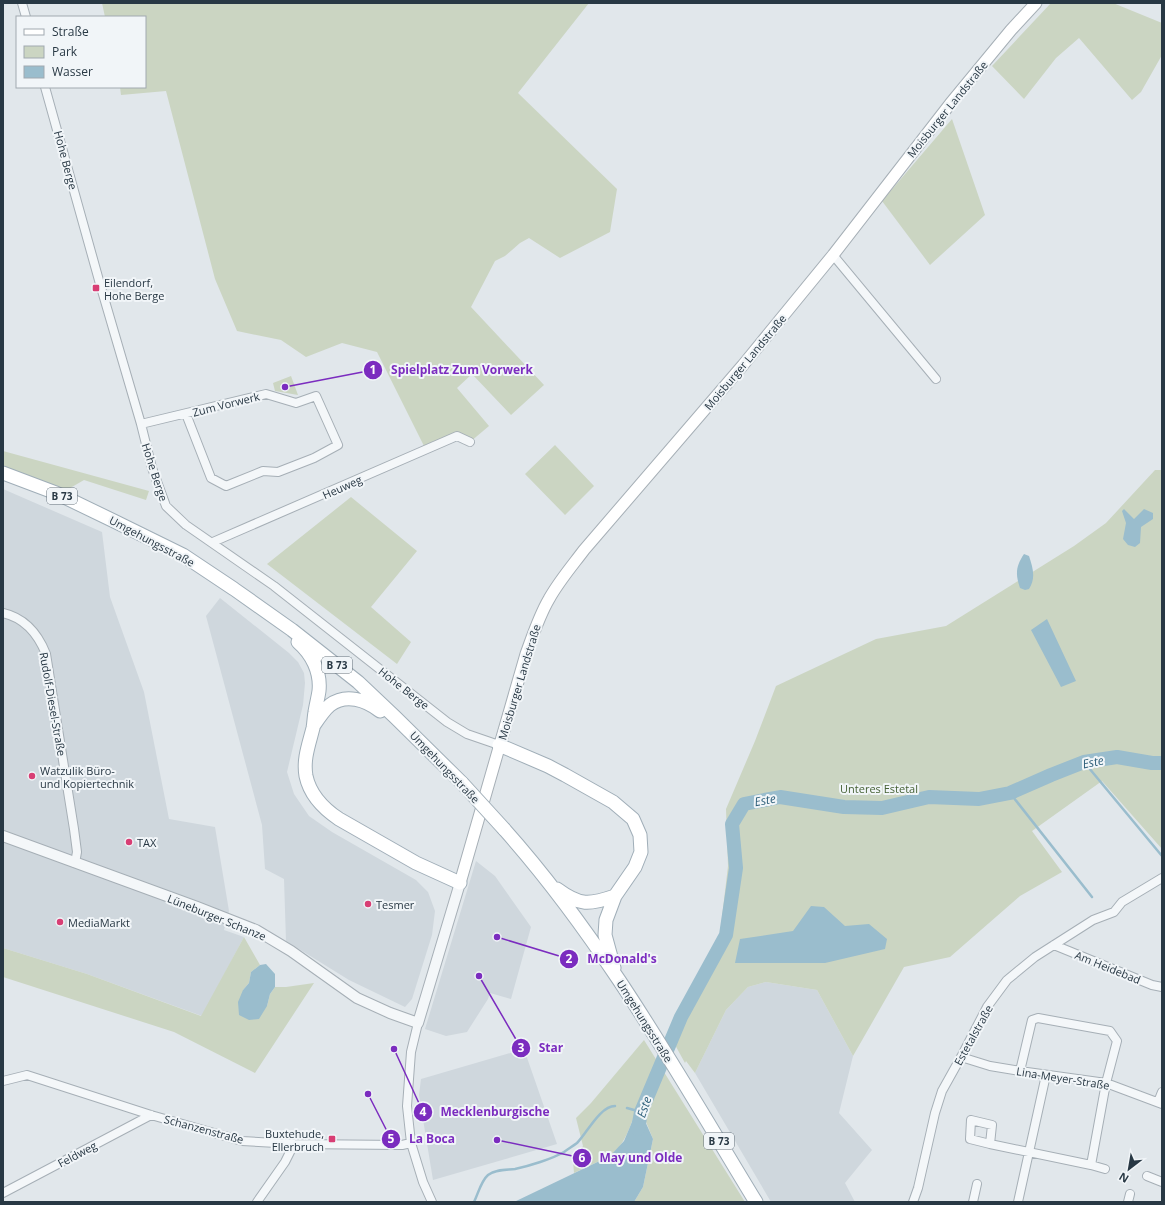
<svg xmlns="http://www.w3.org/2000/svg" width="1165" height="1205" viewBox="0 0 1165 1205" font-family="'Open Sans',sans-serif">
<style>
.built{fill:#cfd7dd}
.green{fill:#cbd5c2}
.water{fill:#9abdcd}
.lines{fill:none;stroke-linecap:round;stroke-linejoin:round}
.stream{stroke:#9abdcd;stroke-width:2.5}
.river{stroke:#9abdcd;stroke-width:14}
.minor-casing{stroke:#a6afb6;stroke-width:10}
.tertiary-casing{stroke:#a6afb6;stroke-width:12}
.secondary-casing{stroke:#a6afb6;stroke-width:13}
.primary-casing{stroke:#a0aeb8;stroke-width:15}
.minor{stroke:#f4f7f9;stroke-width:8}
.tertiary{stroke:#f4f7f9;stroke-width:10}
.secondary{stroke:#fff;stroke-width:11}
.primary{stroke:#fff;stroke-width:13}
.primary-bridge-casing{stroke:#a0aeb8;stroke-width:15;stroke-linecap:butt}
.primary-bridge{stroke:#fff;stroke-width:13}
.poi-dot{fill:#d83e74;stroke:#f1f5f8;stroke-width:1.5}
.labels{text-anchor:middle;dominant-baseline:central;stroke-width:4;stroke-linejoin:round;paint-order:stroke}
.shield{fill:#f1f5f8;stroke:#64717a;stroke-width:1}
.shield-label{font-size:10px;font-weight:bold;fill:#283844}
.street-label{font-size:11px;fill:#283844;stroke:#f1f5f8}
.poi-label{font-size:11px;fill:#283844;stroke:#f1f5f8;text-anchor:start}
.park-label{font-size:11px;fill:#456134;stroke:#f1f5f8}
.water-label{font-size:12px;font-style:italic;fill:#2f607b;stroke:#f1f5f8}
.leader{fill:none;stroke:#7b2cbf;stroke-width:1.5}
.callout-dot{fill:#7b2cbf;stroke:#f1f5f8;stroke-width:1.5}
.mark-label{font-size:12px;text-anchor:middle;font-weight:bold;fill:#fff}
.callout-label{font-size:12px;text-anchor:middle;font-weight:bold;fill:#7b2cbf;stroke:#f1f5f8;stroke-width:4;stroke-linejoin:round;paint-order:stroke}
</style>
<rect width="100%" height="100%" fill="#e1e7eb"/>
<path class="built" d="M3,489L102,532L110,597L144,692L169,819L215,827L229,911L224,930L244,937L202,1016L87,974L3,948Z
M220,598L289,653L298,662L304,673L305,683L303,705L287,772L294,794L309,816L332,832L416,880L428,892L435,911L432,935L412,999L405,1007L349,980L286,941L284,879L265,869L262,825L206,616Z
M476,861L495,876L531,927L511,999L490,993L488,999L467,1032L446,1036L425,1029Z
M766,982L817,990L853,1056L839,1113L872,1150L845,1183L855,1202H771L695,1073L726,1010L748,987Z
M524,1049L557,1144L433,1180L419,1095L421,1079Z"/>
<path class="green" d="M102,3H589L518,93L617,189L610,232L560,258L529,238L520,243L505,256L495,261L471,307L544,385L511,415L472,374L457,388L489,426L470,442L457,436L424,446L377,352L342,343L306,357L281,340L237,331L215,279L166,91L121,95L120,87H145V17H105Z
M1051,3H1113L1162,23V55L1141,92L1132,100L1079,38L1056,58L1024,99L992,66Z
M952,119L985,215L930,265L882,201Z
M291,376L298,395L275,391L273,383Z
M555,445L594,486L565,515L525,474Z
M3,451L149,491L146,500L84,480L65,491L3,470Z
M1155,470H1162V849L1102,781L1032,831L1062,872L1020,896L950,957L904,967L853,1056L817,990L766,982L748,987L726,1010L695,1073L686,1061L685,1063L669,1034L676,1014L720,934L728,866L726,809L755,741L776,686L876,639L946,626L1074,546L1106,523Z
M351,497L417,551L371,607L411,642L397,664L267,564Z
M244,937L260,965L251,972L249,983L243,990L267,1006L270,994L275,987H286L314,983L255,1073L174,1032L3,977V948L87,974L201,1016Z
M644,1040L745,1202H634L643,1187L653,1139L642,1112L637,1110C628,1129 627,1142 610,1156L574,1173L573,1161L583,1146L576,1118L591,1103Z"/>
<path class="water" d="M1124,509L1134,519L1144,509L1153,513V519L1141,527L1140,543L1135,547L1128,545L1123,539L1126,523L1122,511Z
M1024,554L1029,556C1033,568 1036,578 1029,589L1025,590L1020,588C1015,574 1016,566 1024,554Z
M1047,619L1076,681L1061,687L1031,630Z
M811,906L824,907L845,926L869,924L887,939L885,949L825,963H735L740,939L793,931Z
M266,964L275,974V987L270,994L267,1006L259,1019L249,1020L239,1015L238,1002L243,990L249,983L251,972L260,965Z
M637,1110L641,1112L653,1139L643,1187L634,1202H514L610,1156L624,1141Z"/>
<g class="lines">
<path class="stream" d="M1084,762L1162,856
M1010,793L1092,897
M627,1108L641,1112
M474,1202C478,1194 481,1181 488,1175C496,1169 506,1170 515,1169C529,1166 552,1159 564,1152C568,1149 573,1146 577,1143C587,1133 600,1106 615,1106"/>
<path class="river" d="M638,1129L641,1112L681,1017L726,935L736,868L732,824L744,804L780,797L844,807L882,808L929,797L979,799L1010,793L1051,775L1084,762L1117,757L1152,763H1162"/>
<g class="minor-casing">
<path id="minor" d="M22,3L26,17
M45,87L100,284L141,424L152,468L166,506L186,525L274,586L447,722L467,734L499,745
M833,255L936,379
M141,424L266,394L296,403L316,396L338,445L314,458L278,472L263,471L226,486L211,478L186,414
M213,542L457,436L470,442
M3,613C25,618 38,634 46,654L74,829L77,852L75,863
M1054,945L1152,985L1162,987
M418,1023L411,1052L407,1106L411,1143L423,1182L432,1202
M961,1057L990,1066L1020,1071L1106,1083L1162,1104
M3,1081L27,1075L151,1115L242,1141L294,1144L402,1145L411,1143
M1158,1102L1162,1092
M990,1144L970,1139L971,1120L992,1125L990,1144L1091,1165L1106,1083L1117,1041L1110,1031L1038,1018L1032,1020L1020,1071
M1091,1165L1105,1169
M1147,1176L1162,1182
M3,1193L151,1115
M257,1202L285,1162L294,1144
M913,1202L918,1188L935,1113L942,1091L961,1057L987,1007L1007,980L1035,957L1093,920L1114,912L1122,902L1162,878
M973,1202L977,1184
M1018,1202L1046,1075
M1128,1202L1130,1194"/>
</g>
<g class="tertiary-casing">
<path id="tertiary" d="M3,836L197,907L256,930L291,951L357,998L390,1013L418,1023L460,883"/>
</g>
<g class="secondary-casing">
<path id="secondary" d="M460,883L526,654C533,635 539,616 549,599C559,581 572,566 584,550L743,365L833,255L950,104L1011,30L1036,3"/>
</g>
<g class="primary-casing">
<path id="primary" d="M3,473L56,493L118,523L183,555L234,589L292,630L358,682L395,717L462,783
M298,642C312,654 321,672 319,691C318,698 316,705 315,712C314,717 314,723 313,728C309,744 303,759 306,776C310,795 324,809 339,819L416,863L460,883
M314,725C318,719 324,710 330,705C346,693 366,700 380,711
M499,745L548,766L565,775L613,802L633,819L640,835L641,852L635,867L615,896L606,920L605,935L614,968
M504,829C604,941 678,1074 756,1202
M557,889C580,906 589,905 615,896"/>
</g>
<use href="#minor" class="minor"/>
<use href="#tertiary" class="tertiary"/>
<use href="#secondary" class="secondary"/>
<use href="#primary" class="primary"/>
<g class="primary-bridge-casing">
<path id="primary-bridge" d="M462,783L504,829"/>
</g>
<use href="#primary-bridge" class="primary-bridge"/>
</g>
<g class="poi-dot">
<rect x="92" y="284" width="8" height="8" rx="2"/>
<circle cx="32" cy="776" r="4"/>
<circle cx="129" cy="842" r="4"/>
<circle cx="368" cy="904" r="4"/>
<circle cx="60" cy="922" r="4"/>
<rect x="328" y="1135" width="8" height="8" rx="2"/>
</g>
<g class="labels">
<g class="shield">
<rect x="47" y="488" width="30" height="16" rx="3"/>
<rect x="322" y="657" width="30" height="16" rx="3"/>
<rect x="704" y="1133" width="30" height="16" rx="3"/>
</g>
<g class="shield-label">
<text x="62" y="496">B 73</text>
<text x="337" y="665">B 73</text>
<text x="719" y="1141">B 73</text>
</g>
<g class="street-label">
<text transform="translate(947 109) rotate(-51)">Moisburger Landstraße</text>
<text transform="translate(66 160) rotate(75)">Hohe Berge</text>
<text transform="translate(745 362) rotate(-50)">Moisburger Landstraße</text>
<text transform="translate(226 404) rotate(-14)">Zum Vorwerk</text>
<text transform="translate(155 472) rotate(72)">Hohe Berge</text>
<text transform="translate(342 487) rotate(-24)">Heuweg</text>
<text transform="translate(152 541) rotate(28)">Umgehungsstraße</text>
<text transform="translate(519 682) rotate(-73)">Moisburger Landstraße</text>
<text transform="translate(404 688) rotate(38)">Hohe Berge</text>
<text transform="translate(53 704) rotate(80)">Rudolf-Diesel-Straße</text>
<text transform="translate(445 767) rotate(46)">Umgehungsstraße</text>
<text transform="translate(217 917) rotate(22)">Lüneburger Schanze</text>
<text transform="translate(1108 967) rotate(22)">Am Heidebad</text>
<text transform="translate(645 1021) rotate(58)">Umgehungsstraße</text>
<text transform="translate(973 1035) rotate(-61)">Estetalstraße</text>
<text transform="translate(1063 1078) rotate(9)">Lina-Meyer-Straße</text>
<text transform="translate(204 1129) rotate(15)">Schanzenstraße</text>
<text transform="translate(77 1154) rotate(-28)">Feldweg</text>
</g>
<g class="poi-label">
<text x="104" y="282">Eilendorf,<tspan x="104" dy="13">Hohe Berge</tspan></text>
<text x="40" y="770">Watzulik Büro-<tspan x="40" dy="13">und Kopiertechnik</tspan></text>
<text x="137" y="842">TAX</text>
<text x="376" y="904">Tesmer</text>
<text x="68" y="922">MediaMarkt</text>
<text x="324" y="1133" text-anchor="end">Buxtehude,<tspan x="324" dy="13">Ellerbruch</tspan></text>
</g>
<g class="park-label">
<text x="879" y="788">Unteres Estetal</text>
</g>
<g class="water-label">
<text transform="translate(1093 762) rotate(-12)">Este</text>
<text transform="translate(765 800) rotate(-10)">Este</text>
<text transform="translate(644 1107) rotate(-71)">Este</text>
</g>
</g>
<path class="leader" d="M285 387L373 370M497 937L569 959M479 976L521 1048M394 1049L423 1112M368 1094L391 1139M497 1140L582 1158"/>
<g class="callout-dot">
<circle cx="285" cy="387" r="4"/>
<circle cx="497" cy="937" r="4"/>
<circle cx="479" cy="976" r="4"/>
<circle cx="394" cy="1049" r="4"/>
<circle cx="368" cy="1094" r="4"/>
<circle cx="497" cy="1140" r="4"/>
<circle cx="373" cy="370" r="10"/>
<circle cx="569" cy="959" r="10"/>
<circle cx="521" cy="1048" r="10"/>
<circle cx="423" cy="1112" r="10"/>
<circle cx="391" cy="1139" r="10"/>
<circle cx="582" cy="1158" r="10"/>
</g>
<g class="mark-label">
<text x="373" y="374">1</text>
<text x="569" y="963">2</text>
<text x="521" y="1052">3</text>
<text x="423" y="1116">4</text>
<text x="391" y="1143">5</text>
<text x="582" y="1162">6</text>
</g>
<g class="callout-label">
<text x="462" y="374">Spielplatz Zum Vorwerk</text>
<text x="622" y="963">McDonald's</text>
<text x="551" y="1052">Star</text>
<text x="495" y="1116">Mecklenburgische</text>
<text x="432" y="1143">La Boca</text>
<text x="641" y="1162">May und Olde</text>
</g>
<rect width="1165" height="1205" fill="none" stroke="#283844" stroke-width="8"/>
<rect x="16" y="16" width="130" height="72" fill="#f1f5f8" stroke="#a1a9b0"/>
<rect x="24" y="29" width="20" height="6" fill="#ffffff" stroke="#a1a9b0"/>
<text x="52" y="36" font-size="12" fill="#283844">Straße</text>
<rect x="24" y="46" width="20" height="12" fill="#cbd5c2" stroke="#a1a9b0"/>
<text x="52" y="56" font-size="12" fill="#283844">Park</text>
<rect x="24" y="66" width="20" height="12" fill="#9abdcd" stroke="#a1a9b0"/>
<text x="52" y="76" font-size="12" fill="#283844">Wasser</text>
<g transform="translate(1129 1169) rotate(211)" stroke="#f1f5f8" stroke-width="3" paint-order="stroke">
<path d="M0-3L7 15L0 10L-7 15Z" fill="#283844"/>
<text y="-6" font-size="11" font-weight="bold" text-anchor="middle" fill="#283844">N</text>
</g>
</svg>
